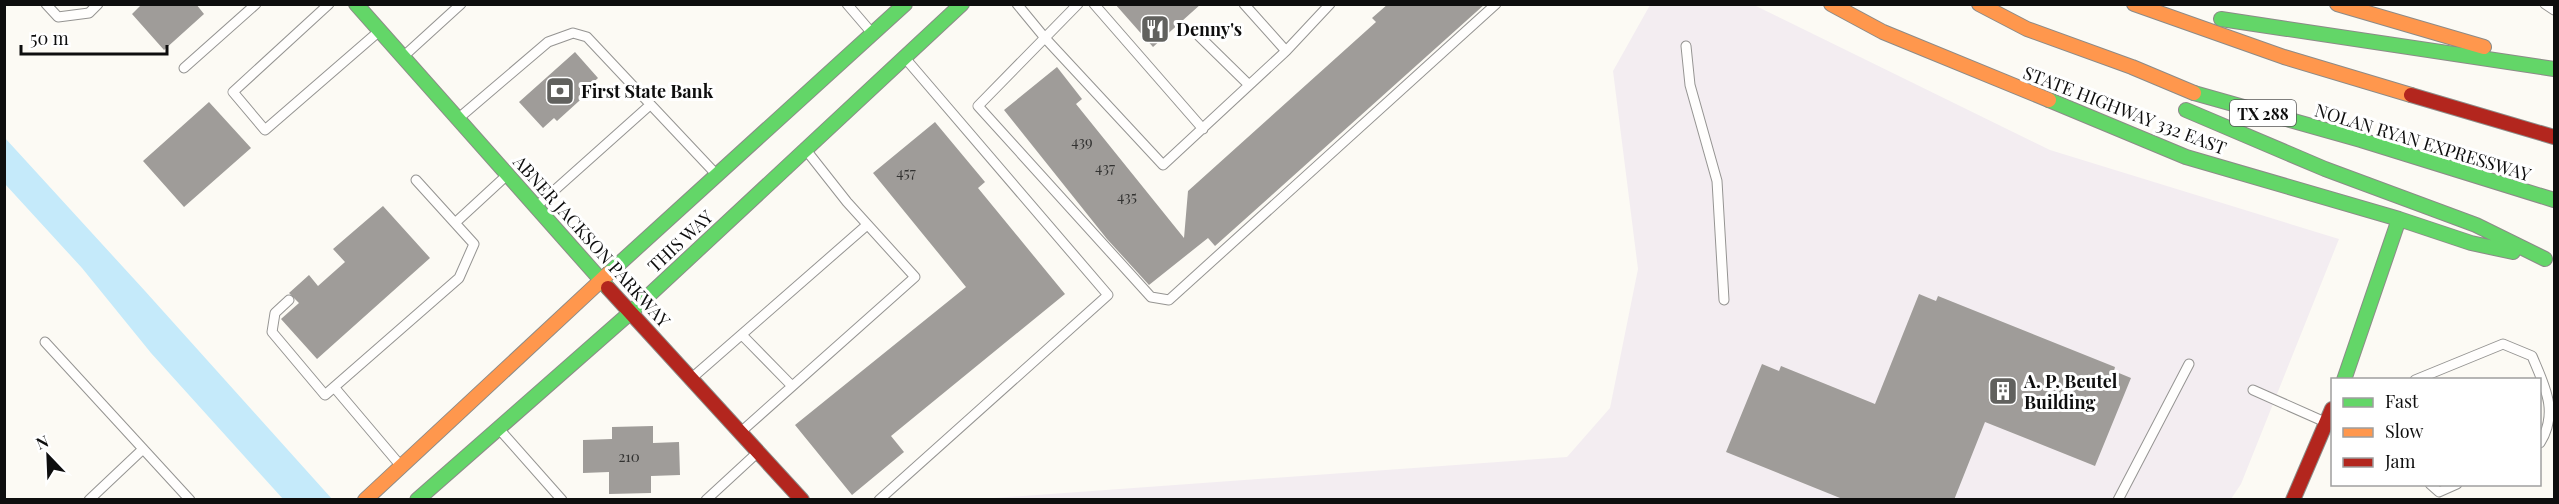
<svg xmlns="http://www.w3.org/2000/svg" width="2559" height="504" viewBox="0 0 2559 504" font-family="'Playfair Display',serif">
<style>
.industrial{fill:#f3edf1}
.water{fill:#c5eafa}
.building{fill:#9f9c99}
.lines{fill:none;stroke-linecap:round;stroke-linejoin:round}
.lane-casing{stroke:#959492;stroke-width:11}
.fast-casing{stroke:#8c8b88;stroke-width:16}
.slow-casing{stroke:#8c8b88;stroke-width:16}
.jam-casing{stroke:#8c8b88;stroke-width:16}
.lane{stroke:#fffefd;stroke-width:9}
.fast{stroke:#63d668;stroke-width:14}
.slow{stroke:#ff974d;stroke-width:14}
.jam{stroke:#b3261e;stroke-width:14}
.labels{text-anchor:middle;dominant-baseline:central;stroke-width:6;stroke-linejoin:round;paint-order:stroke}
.number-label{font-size:15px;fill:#323231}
.shield{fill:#fff;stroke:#565656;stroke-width:1.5}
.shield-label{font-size:16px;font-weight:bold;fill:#0e0e0e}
.poi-label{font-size:18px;font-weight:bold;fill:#0e0e0e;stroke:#fff;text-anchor:start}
.street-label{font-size:18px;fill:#0e0e0e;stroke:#fff}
</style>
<rect width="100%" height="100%" fill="#fcfaf4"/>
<path class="industrial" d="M1650,5H1754L2050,150L2339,239L2241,484L2231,499L966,500L1567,457L1610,408L1638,269L1613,71Z"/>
<path class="water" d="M5,138L145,291L332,499H283L151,353L82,268L5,184Z"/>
<path class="building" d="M142,4H196L204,14L164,50L132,14Z
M1115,4H1201L1153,47Z
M1388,4H1485L1215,246L1208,238L1149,285L1107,239L1004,110L1057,67L1082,99L1076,104L1184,238L1188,191L1376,22L1372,18Z
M575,52L598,78L586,89L589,92L557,121L554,118L543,128L519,102Z
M209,102L251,148L184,207L143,161Z
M935,122L985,182L978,188L1065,294L891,436L904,452L852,495L795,425L966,287L873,173Z
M383,206L430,258L317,359L281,319L299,303L289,293L309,275L318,286L345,262L333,249Z
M1919,294L1936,301L1938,296L2115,367L2114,371L2131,378L2095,466L1985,422L1954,500H1845L1726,452L1762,364L1779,371L1781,366L1875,404Z
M653,426V443L679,442L680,475L651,476V493L609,494V472L583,473V440L612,439V427Z"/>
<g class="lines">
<g class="lane-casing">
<path id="lane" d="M46,4L58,17L89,13L98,4
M329,4L233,92L265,130L377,33
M847,4L871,32
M1017,4L1045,38L1163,165L1286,51L1330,4
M1078,4L978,106L1151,297L1169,300L1496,4
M1094,4L1203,129
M1244,4L1286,51
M2545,4L2554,10
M1199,36L1249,85
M1686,46L1690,85L1717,181L1724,300
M405,55L461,4
M184,68L256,4
M460,117L548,42L573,33L587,37L715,173
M538,205L650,105
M455,223L506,176
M289,300L275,313L272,332L325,395L459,278L474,244L416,180
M742,335L792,386
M45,342L190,500
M693,377L867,225
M2415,380L2503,344L2532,356C2545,387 2559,412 2540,443
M334,387L400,465
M2253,390L2325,422
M500,430L562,500
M743,430L915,277L847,202L806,150
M2430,484L2439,492L2457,484
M89,500L143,449
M706,500L757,453
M879,500L1108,295L905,58
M2118,500L2189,364"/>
</g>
<g class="fast-casing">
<path id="fast" d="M356,4L608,288
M2221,19L2554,69
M2194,93L2361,140L2554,200
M2049,100L2186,157L2399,219L2471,243L2513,252
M2186,110L2325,169L2476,225L2545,259
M609,273L905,4
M2344,380L2399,219
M417,500L631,312L962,4"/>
</g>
<g class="slow-casing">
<path id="slow" d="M1831,4L1883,32L2049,100
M1979,4L2027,29L2132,67L2194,93
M2134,4L2284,57L2411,95
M2337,4L2484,47
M365,500L609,273"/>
</g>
<g class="jam-casing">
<path id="jam" d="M2411,95L2554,137
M608,288L802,500
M2293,500L2332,409"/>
</g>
<use href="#lane" class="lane"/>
<use href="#fast" class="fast"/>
<use href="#slow" class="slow"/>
<use href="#jam" class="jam"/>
</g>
<defs>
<g id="restaurant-square" transform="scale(1.5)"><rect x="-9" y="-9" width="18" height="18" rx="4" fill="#61615e" stroke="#fff"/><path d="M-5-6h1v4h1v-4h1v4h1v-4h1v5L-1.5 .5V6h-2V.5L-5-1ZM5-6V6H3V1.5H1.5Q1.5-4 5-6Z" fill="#fff"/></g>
<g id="bank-square" transform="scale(1.5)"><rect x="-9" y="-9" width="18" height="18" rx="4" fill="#61615e" stroke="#fff"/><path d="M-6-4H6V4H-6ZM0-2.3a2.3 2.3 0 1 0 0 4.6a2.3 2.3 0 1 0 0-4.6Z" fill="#fff"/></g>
<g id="building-square" transform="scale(1.5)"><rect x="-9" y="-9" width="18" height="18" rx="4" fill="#61615e" stroke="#fff"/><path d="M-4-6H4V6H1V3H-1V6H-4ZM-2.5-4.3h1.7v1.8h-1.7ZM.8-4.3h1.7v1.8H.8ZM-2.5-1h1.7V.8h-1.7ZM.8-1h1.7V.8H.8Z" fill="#fff"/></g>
</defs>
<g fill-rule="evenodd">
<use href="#restaurant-square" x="1155" y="29"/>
<use href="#bank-square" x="560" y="91"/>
<use href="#building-square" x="2003" y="391"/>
</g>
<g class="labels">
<g class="number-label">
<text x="1082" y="141">439</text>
<text x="1105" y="167">437</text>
<text x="906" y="172">457</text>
<text x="1127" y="196">435</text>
<text x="629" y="456">210</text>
</g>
<rect class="shield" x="2230" y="100" width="66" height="26" rx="4.5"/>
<g class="shield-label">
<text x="2263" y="113">TX 288</text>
</g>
<g class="poi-label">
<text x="1176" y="29">Denny's</text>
<text x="581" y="91">First State Bank</text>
<text x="2024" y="381">A. P. Beutel<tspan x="2024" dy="21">Building</tspan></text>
</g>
<g class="street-label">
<text transform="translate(2125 110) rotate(21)">STATE HIGHWAY 332 EAST</text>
<text transform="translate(2423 142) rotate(17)">NOLAN RYAN EXPRESSWAY</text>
<text transform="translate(592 241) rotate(48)">ABNER JACKSON PARKWAY</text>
<text transform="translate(680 241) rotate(-43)">THIS WAY</text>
</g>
</g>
<rect width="2559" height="504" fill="none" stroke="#0e0e0e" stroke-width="12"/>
<rect x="2331" y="378" width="210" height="108" fill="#ffffff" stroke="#9f9f9f" stroke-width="1.5"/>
<rect x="2343" y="398" width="30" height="9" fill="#63d668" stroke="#9f9f9f" stroke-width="1.5"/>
<text x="2385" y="408" font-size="18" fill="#0e0e0e">Fast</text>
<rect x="2343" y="428" width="30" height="9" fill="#ff974d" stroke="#9f9f9f" stroke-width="1.5"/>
<text x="2385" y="438" font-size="18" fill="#0e0e0e">Slow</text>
<rect x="2343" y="458" width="30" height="9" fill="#b3261e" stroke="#9f9f9f" stroke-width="1.5"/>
<text x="2385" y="468" font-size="18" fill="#0e0e0e">Jam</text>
<g transform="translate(48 456) rotate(337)" stroke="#ffffff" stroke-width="4.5" paint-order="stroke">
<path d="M0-4.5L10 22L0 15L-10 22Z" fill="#0e0e0e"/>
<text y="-9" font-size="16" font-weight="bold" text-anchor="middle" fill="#0e0e0e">N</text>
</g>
<path d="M21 45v9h146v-9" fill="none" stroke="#0e0e0e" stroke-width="3"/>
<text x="30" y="45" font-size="18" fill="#0e0e0e" stroke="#ffffff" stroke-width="4.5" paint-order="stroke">50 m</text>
</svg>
